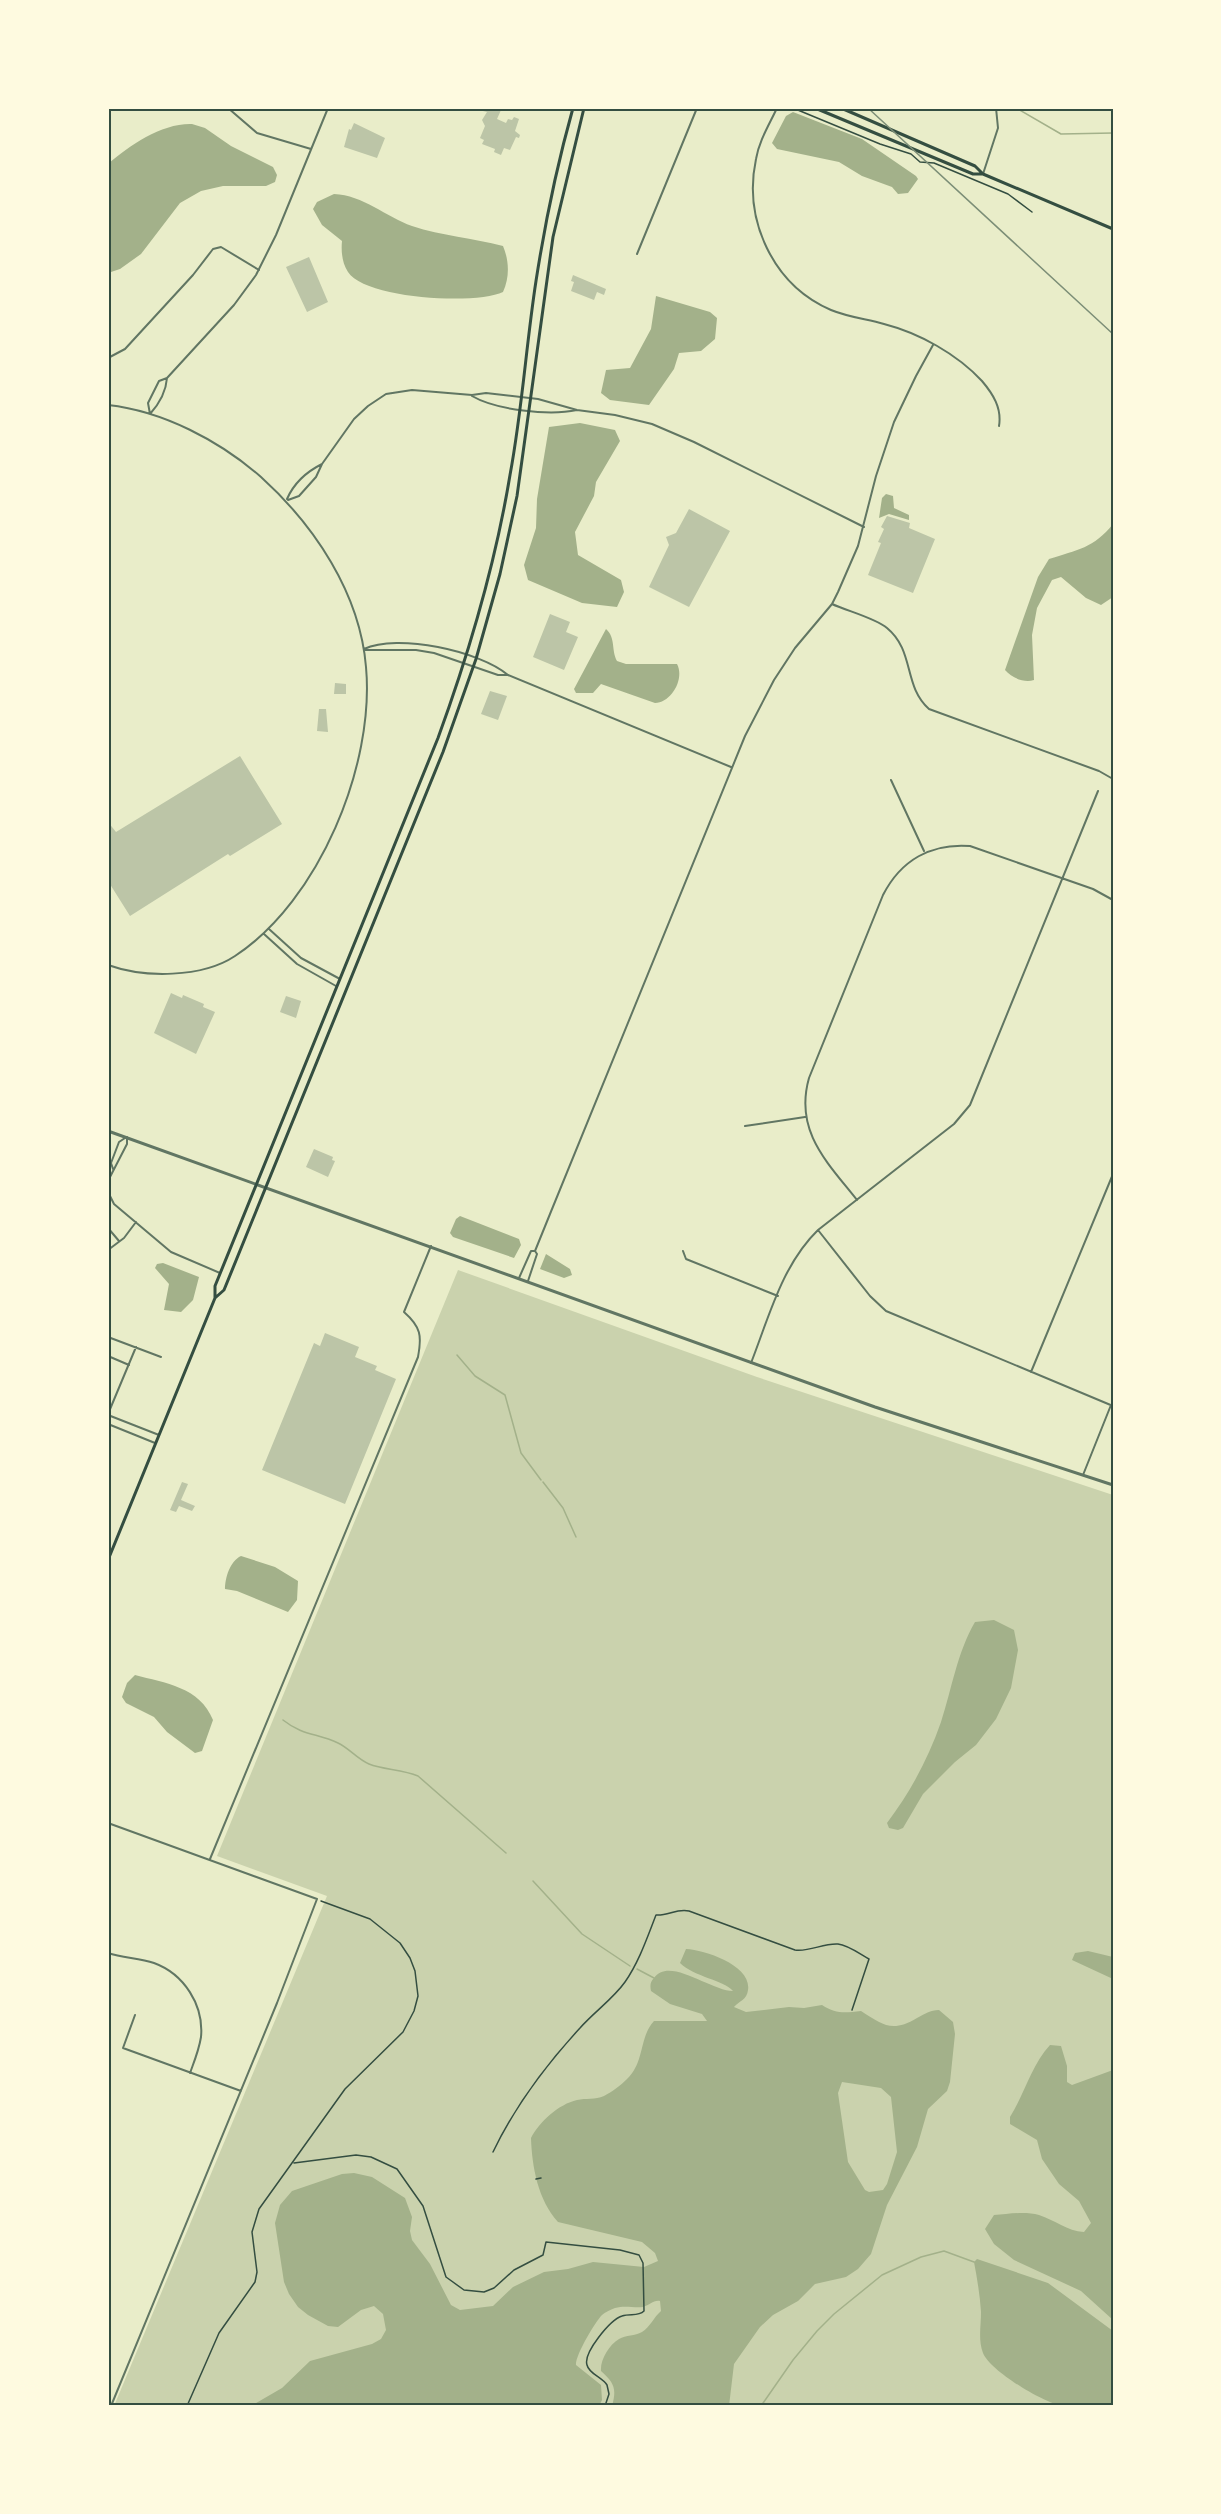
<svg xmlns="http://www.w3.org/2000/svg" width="1221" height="2514" viewBox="0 0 1221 2514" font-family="Literata,serif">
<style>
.green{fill:#cad2ad}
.water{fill:#a3b18a;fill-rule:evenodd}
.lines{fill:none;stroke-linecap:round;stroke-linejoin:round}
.stream{stroke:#a3b18a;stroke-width:1.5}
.building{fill:#bcc5a7}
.path{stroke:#344e41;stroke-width:1.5}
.minor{stroke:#617663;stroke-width:2}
.tertiary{stroke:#617663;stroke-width:3}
.secondary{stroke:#344e41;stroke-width:3}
.rail{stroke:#7c8e77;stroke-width:1.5}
.neatline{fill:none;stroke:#344e41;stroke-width:2}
</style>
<rect width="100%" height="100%" fill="#e9edc9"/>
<path class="green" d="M458,1270L757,1377L1113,1495V2406H114L327,1896L217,1856Z"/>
<path class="water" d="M793,112L862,139L916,176L918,179L908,193L898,194L892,187L862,176L839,162L777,149L772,143L786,116Z
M192,124L205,128L231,146L273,167L277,175L275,182L266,186H223L201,191L180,203L141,254L120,269L108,273V164C130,145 162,123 192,124Z
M334,194C363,195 386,217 412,226C442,236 473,238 503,246C509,260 510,277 503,292C477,305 365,299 348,272C342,263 341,251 342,241L322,225L313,209L317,202Z
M656,296L710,312L717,318L715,339L701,351L679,353L674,369L649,405L610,400L601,393L606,370L630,368L651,329Z
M580,423L615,430L620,441L596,482L594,496L575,532L578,555L621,580L624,592L617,607L582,603L528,580L524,565L536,528L537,499L549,427Z
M886,494L893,496L894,508L909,515V520L889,514L879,518L882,498Z
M1113,524V597L1101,605L1086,598L1061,577L1052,580L1037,608L1032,635L1034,680C1024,683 1012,678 1005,670L1038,577L1049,559C1077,550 1094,548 1113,524Z
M606,629C616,638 611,650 617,661L626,664H677C685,679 671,703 655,703L601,684L593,693H576L574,689Z
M460,1216L519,1239L521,1245L514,1258L453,1237L450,1233L456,1219Z
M546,1254L570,1269L572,1275L564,1278L540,1269Z
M163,1263L199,1277L193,1300L181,1312L164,1310L169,1284L155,1268L157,1264Z
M241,1556L275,1567L298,1581L297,1600L288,1612L237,1591L225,1589C225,1578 230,1561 241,1556Z
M994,1620L1014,1630L1018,1650L1011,1688L996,1719L976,1745L955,1762L923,1794L903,1828L898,1830L889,1828L887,1823C911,1791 928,1759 941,1722C952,1688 957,1653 975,1622Z
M135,1675C165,1683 200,1687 213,1720L202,1751L195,1753L167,1732L154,1717L126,1703L122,1697L127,1683Z
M686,1949C706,1950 752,1966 748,1990C747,2000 739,2001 734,2007L746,2012L789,2007L804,2008L822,2005C836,2014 844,2013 861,2011C883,2025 892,2033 917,2018C925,2014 930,2010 939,2010L953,2022L955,2034L950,2082L947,2091L928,2109L917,2147L887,2205L871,2254L858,2269L846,2277L815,2284L798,2301L773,2315L760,2327L734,2364L729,2406H612C617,2388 614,2383 601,2371C600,2360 609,2345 619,2339C626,2335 635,2336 642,2332C650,2327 654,2317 661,2311L660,2301C653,2300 650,2305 643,2307C633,2308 625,2305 615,2308C610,2310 605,2312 602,2315C595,2322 575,2356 576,2365L601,2385L602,2400L599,2406H251L282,2388L310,2361L372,2344L381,2339L386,2330L383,2314L374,2306L361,2310L338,2327L328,2326L308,2315L298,2307L289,2294L284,2282L275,2223L280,2205L292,2191L342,2174L354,2173L372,2177L405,2198L412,2217L410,2231L412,2240L430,2264L451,2305L460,2310L493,2306L513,2287L544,2272L568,2269L593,2262L644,2267L658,2261L655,2253L642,2242L558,2222C538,2200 532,2167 531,2138C539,2122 559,2104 577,2100C586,2098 595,2100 604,2096C612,2092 621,2085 627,2079C645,2062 639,2037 654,2021H707L702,2014L670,2004L651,1991C650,1986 650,1982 654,1978C669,1956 711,1991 733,1991C724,1980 694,1977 680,1963ZM842,2082L881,2088L891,2097L897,2152L887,2184L883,2190L869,2192L865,2190L848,2162L838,2093Z
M1088,1951L1113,1957V1979L1072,1960L1075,1953Z
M1050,2045L1061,2046L1067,2066V2082L1072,2085L1113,2070V2320L1081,2291L1014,2260L994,2244L985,2229L994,2215C1009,2214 1025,2211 1039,2215C1055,2220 1067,2231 1084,2232L1091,2223L1079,2201L1059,2184L1042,2159L1037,2140L1010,2124V2117C1025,2093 1032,2064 1050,2045Z
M977,2259L1048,2283L1113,2331V2406C1097,2406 1078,2408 1062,2406C1044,2403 990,2371 983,2353C978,2340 981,2326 981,2312C980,2295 977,2278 974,2262Z"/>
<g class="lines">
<path class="stream" d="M1016,108L1061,134L1113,133
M457,1355L475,1376L505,1395L521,1453L541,1480
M543,1482L563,1508L576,1537
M283,1720C303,1736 317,1733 338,1743C349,1748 357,1759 369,1764C384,1770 402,1769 418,1776L506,1853
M533,1881L582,1934L630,1966
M637,1969L654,1978
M761,2406L793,2360L817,2331L834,2314L882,2275L921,2257L944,2251L974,2262"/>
</g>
<path class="building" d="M484,108L501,110L497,119L506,123L508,119L512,120L514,117L519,119L515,131L520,135L519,138L516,137L510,150L504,148L501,155L494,152L495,149L482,144L484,140L480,138L485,126L482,120L487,112L483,111Z
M354,123L385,138L377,158L344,147L349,129L351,130Z
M309,257L328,302L307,312L286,267Z
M573,275L606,289L604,295L597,292L594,300L571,291L574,282L571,281Z
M689,509L730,531L689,607L649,587L669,545L666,537L676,533Z
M887,516L910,523L909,528L935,539L913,593L868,575L881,543L878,542L884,529L881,527Z
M550,614L570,622L566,632L578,637L564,670L533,657Z
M335,683L346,684V694H334Z
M490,691L507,696L498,720L481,714Z
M319,709H326L328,732L317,731Z
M240,756L282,824L230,856L228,854L130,916L108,881V822L116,832Z
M171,993L182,998L183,995L204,1004L203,1007L215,1012L196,1054L154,1033Z
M286,996L301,1001L296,1018L280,1012Z
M314,1149L333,1157L332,1160L335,1161L328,1177L306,1167Z
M325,1333L359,1347L355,1357L377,1366L375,1370L396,1379L345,1504L262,1470L314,1343L320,1346Z
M182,1482L188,1484L181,1500L195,1506L192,1511L179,1506L176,1512L170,1510Z"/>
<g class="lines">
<path class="path" d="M793,108L880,144L911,154L920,162L934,163L1008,194L1032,212
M493,2152C515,2106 545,2066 580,2028C594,2012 613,1999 625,1982C639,1962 647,1938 656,1915C668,1916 677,1908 689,1911L795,1950C810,1952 823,1943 838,1944C848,1945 860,1954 869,1959L852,2010
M294,2163L356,2155L371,2157L397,2169L423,2206L446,2277L464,2290L484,2292L494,2288L514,2270L543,2255L546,2242L620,2250L639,2255L643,2263L644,2311C638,2317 630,2313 622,2316C610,2320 583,2353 587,2365C589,2374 602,2377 607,2385L609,2394L605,2406
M536,2179L541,2178
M187,2406L219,2333L255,2282L257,2272L252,2232L259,2209L345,2089L403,2032L414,2011L418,1996L415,1971L410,1958L400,1943L370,1919L321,1901"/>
<path class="minor" d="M228,108L257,133L311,149
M777,108C769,125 759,141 756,159C743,220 773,285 831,310C848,317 866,319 884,324C919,333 957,354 982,381C993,394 1002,408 999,426
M983,174L998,128L996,108
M637,254L697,108
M108,358L125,349L193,275L213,249L221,247L259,270
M472,396C496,410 549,416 577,410
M108,405C163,411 220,441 261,477C314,525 360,593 366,667C375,765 319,901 235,956C202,978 144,978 108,965
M150,414L148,403L159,381L167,378L234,305L256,275L276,235L328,108
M150,414C159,404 166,392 167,378
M287,499C294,483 306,472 322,464
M288,500L299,496L316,477L322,464L354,419L368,406L386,394L412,390L472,395L486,393L538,399L577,410L615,415L652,424L694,442L864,527
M832,604C847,611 875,618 887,628C915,651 903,686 929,709L1099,771L1113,779
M364,649C397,633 480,651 508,675L731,767
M365,650H416L434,653L498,675H508
M891,780L924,851
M269,929L301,958L340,979
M264,934L297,964L336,986
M745,1126L805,1117
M127,1137V1144L110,1177L108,1192L114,1204L171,1252L220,1273
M113,1169L111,1163L119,1142L125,1138
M857,1200C827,1162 794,1131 809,1078L883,895C901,860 931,843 970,846L1093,889L1113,900
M108,1228L119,1241
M818,1230L870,1296L886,1311L1113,1406
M108,1250L124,1238L136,1222
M683,1251L686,1259L778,1296
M519,1278L531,1251H535
M528,1281L537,1254L535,1251L550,1214L745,736L774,680L795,648L832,604L838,592L858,546L876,476L894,422L916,376L933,345
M108,1337L161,1357
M108,1356L129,1365
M751,1363C769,1317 782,1265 818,1230L954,1124L970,1105L1098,791
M1031,1372L1113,1174
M108,1414L136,1347
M108,1415L159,1435
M108,1424L155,1443
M1083,1475L1111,1405
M108,1823L317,1899L277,2003L111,2406
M210,1859L418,1357C422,1336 421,1327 404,1312L431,1246
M108,1953C123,1958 139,1958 154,1963C184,1974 204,2005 201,2037C199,2050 194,2062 190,2073
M135,2015L123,2048L241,2091"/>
<path class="tertiary" d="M108,1131L875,1407L1113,1485"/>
<path class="secondary" d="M815,108L973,174H983
M841,108L975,166L983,174L1113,229
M215,1298L224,1290L443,752L476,659L500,574L517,496L553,237L584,108
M108,1560L215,1298V1286L438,738C469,653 495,566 510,475C522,411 526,346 536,281C545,223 557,165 573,108"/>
<path class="rail" d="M868,108L1113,334"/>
</g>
<rect width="1221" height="2514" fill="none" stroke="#fefae0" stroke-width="219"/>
<rect x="110" y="110" width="1002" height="2294" class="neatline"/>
</svg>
